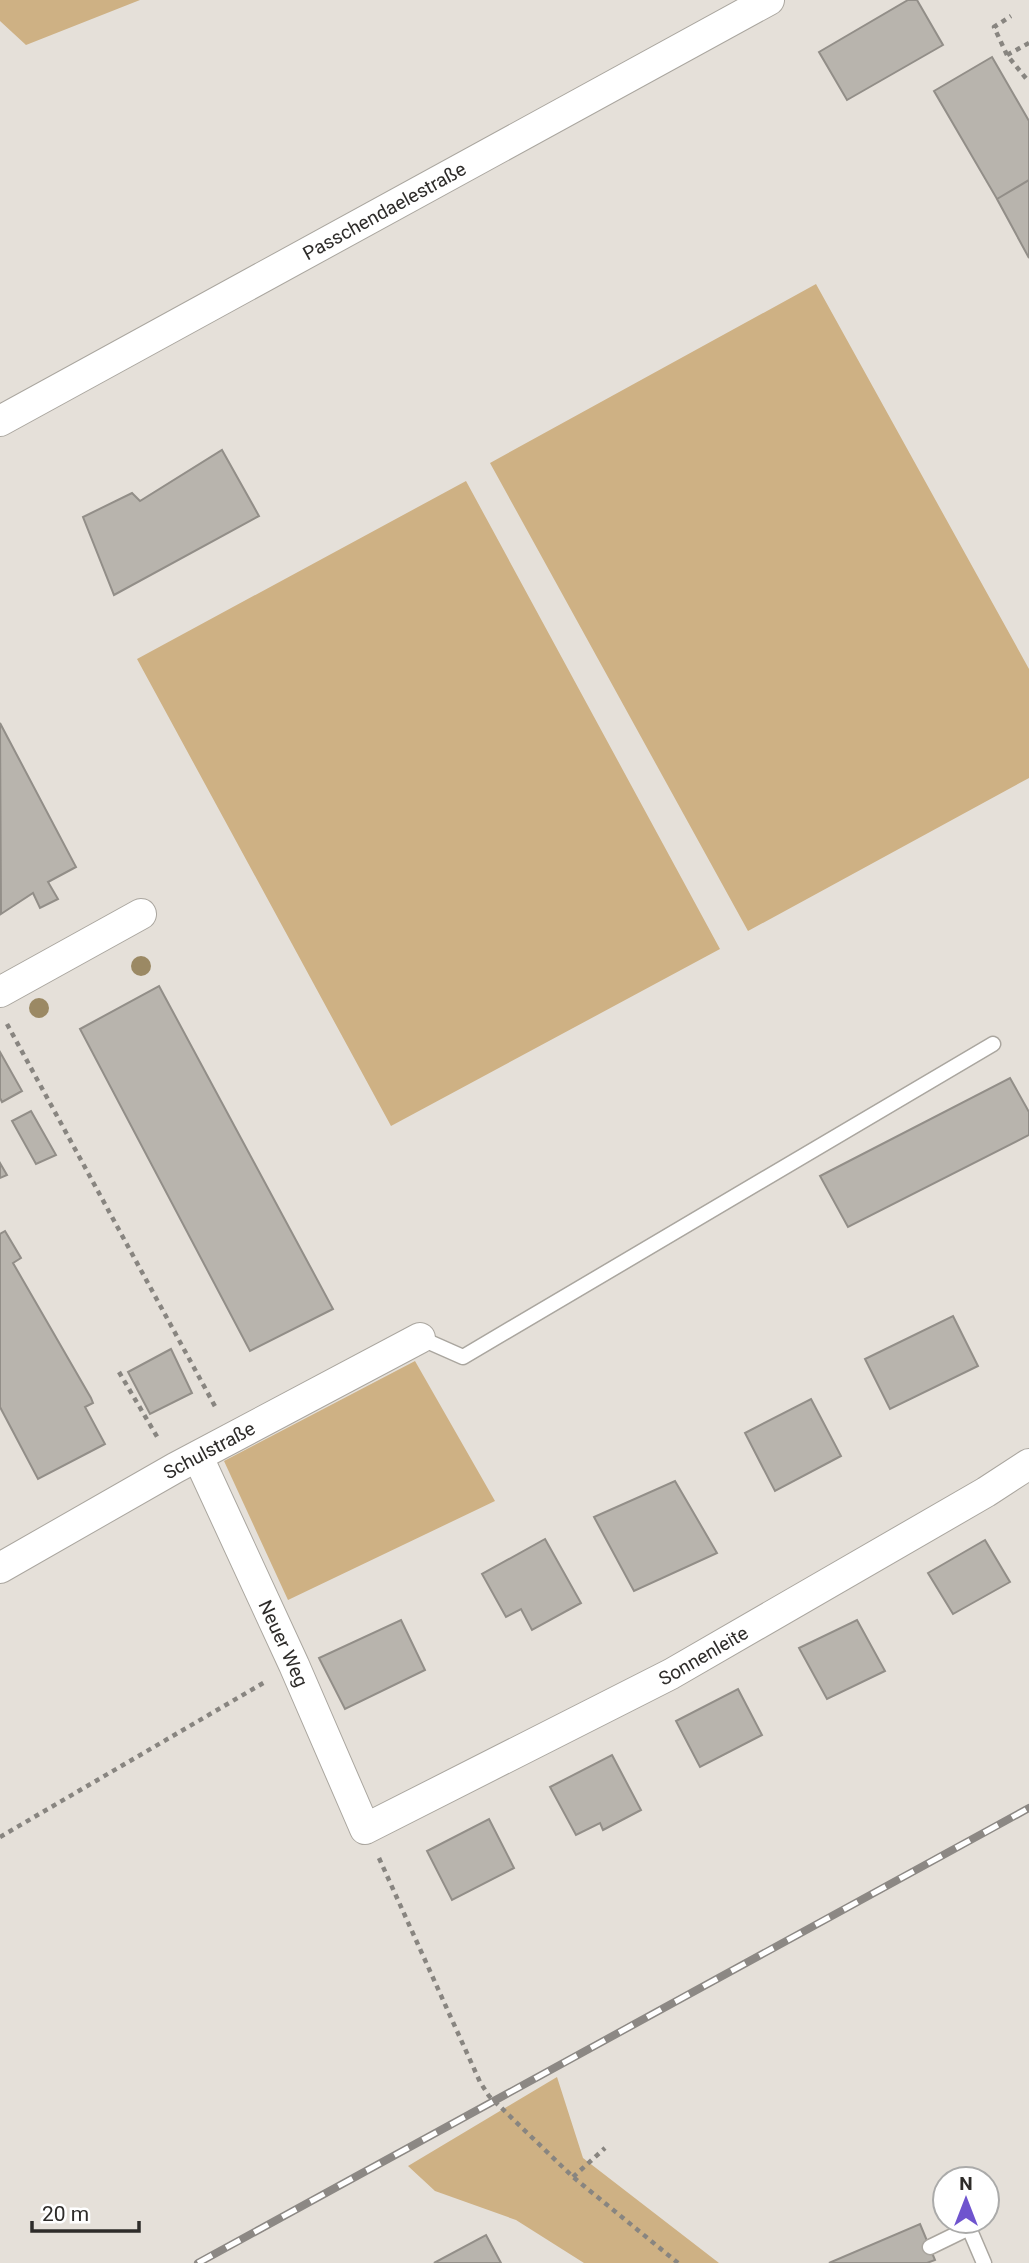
<svg xmlns="http://www.w3.org/2000/svg" width="1029" height="2263" viewBox="0 0 1029 2263" font-family="Roboto,sans-serif">
<style>
.green{fill:#ceb184}
.building{fill:#b8b4ad;stroke:#928e88;stroke-width:2}
.lines{fill:none;stroke-linecap:round;stroke-linejoin:round}
.service-casing{stroke:#aaa69f;stroke-width:17}
.minor-casing{stroke:#aaa69f;stroke-width:32}
.path{stroke:#888580;stroke-width:4.5;stroke-dasharray:5 5;stroke-linecap:butt}
.service{stroke:#fff;stroke-width:14}
.minor{stroke:#fff;stroke-width:30}
.rail-casing{stroke:#8c8884;stroke-width:8}
.rail{stroke:#fff;stroke-width:5;stroke-dasharray:16;stroke-linecap:butt}
.tree{fill:#9b8964}
.labels{text-anchor:middle;dominant-baseline:central;stroke-width:6;stroke-linejoin:round;paint-order:stroke}
.street-label{font-size:19px;fill:#2e2c2a;stroke:#fff}
</style>
<rect width="100%" height="100%" fill="#e5e0d9"/>
<path class="green" d="M0,0H140L26,45L0,21Z
M816,284L1029,669V778L748,931L490,463Z
M466,481L720,949L391,1126L137,659Z
M415,1361L495,1501L288,1600L224,1461Z
M557,2077L583,2158L719,2263H584L516,2220L435,2191L408,2166Z"/>
<path class="building" d="M908,0H917L943,45L847,100L819,52Z
M992,57L1029,121V180L997,199L934,91Z
M1029,180V258L997,199Z
M222,450L259,516L114,595L83,517L132,493L140,501Z
M0,723L76,867L48,882L58,899L40,908L33,893L1,914Z
M159,986L333,1309L250,1351L80,1029Z
M0,1052L22,1091L2,1102L0,1098Z
M1010,1078L1029,1112V1135L848,1227L820,1176Z
M31,1111L56,1155L36,1164L12,1121Z
M0,1163L7,1175L0,1178Z
M5,1231L21,1258L13,1263L91,1398L93,1403L85,1407L105,1444L38,1479L0,1407V1234Z
M953,1316L978,1366L890,1409L865,1359Z
M171,1349L192,1393L150,1414L128,1372Z
M811,1399L841,1456L775,1491L745,1433Z
M675,1481L717,1553L634,1591L594,1517Z
M545,1539L581,1603L532,1630L521,1609L506,1617L482,1574Z
M985,1540L1010,1582L953,1614L928,1573Z
M401,1620L425,1670L345,1709L319,1658Z
M857,1620L885,1671L827,1699L799,1648Z
M738,1689L762,1735L700,1767L676,1721Z
M612,1755L641,1810L603,1830L600,1823L576,1835L550,1787Z
M489,1819L514,1868L452,1900L427,1851Z
M920,2224L935,2260L927,2263H829Z
M486,2235L501,2263H434Z"/>
<g class="lines">
<g class="service-casing">
<path id="service" d="M420,1338L463,1357L993,1044
M930,2247L969,2228L984,2263"/>
</g>
<g class="minor-casing">
<g id="minor">
<path id="s1" d="M0,421L769,0"/>
<path d="M0,992L141,914"/>
<path id="s2" d="M198,1457L294,1665L365,1829L671,1674L986,1492L1029,1464"/>
<path id="s3" d="M0,1568L175,1468L420,1338"/>
</g>
</g>
<path class="path" d="M1029,43L1007,55L1029,82
M1007,55L994,27L1011,16
M7,1024L217,1410
M119,1372L159,1440
M0,1837L265,1682
M379,1858L480,2082L489,2096L573,2177L678,2263
M573,2177L605,2148"/>
<use href="#service" class="service"/>
<use href="#minor" class="minor"/>
<g class="rail-casing">
<path id="rail" d="M198,2263L1029,1808"/>
</g>
<use href="#rail" class="rail"/>
</g>
<g class="tree">
<circle cx="141" cy="966" r="10"/>
<circle cx="39" cy="1008" r="10"/>
</g>
<g class="labels">
<g class="street-label">
<text stroke="none"><textPath href="#s1" startOffset="438">Passchendaelestraße</textPath></text>
<text stroke="none"><textPath href="#s3" startOffset="240">Schulstraße</textPath></text>
<text stroke="none"><textPath href="#s2" startOffset="205">Neuer Weg</textPath></text>
<text stroke="none"><textPath href="#s2" startOffset="788">Sonnenleite</textPath></text>
</g>
</g>
<g transform="translate(966 2200)"><circle r="33" fill="#ffffff" stroke="#ababaa" stroke-width="2"/>
<path d="M0-5L12 26L0 18L-12 26Z" fill="#6f54ce"/>
<text y="-10" font-size="19" font-weight="bold" text-anchor="middle" fill="#2e2c2a">N</text>
</g>
<path d="M32 2221v10h107v-10" fill="none" stroke="#2e2c2a" stroke-width="3.5"/>
<text x="42" y="2221" font-size="21" fill="#2e2c2a" stroke="#ffffff" stroke-width="5" paint-order="stroke">20 m</text>
</svg>
